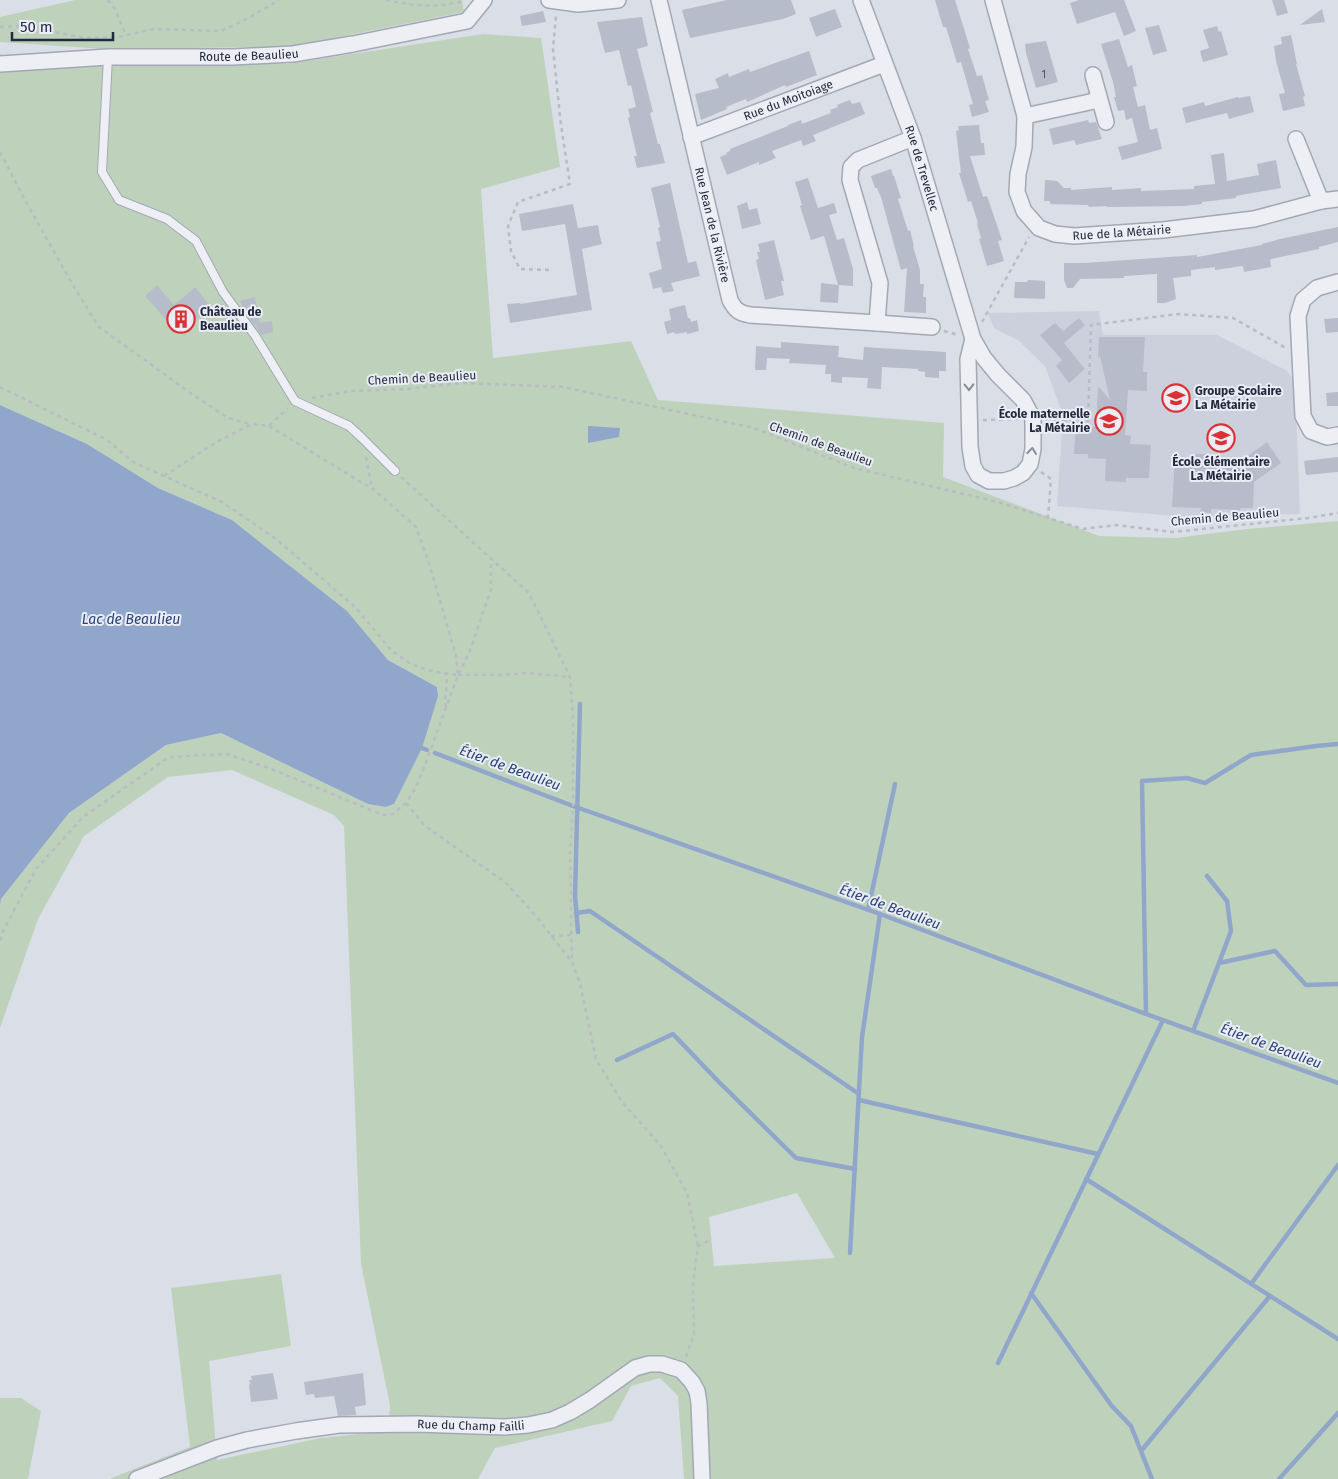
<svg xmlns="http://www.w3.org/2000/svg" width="1338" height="1479" viewBox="0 0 1338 1479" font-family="'Fira Sans',sans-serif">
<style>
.built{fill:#ccd0dc}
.green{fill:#bed2bb;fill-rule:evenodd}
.water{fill:#91a6cb}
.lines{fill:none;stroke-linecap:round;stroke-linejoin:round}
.stream{stroke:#91a6cb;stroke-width:4.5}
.building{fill:#b7bcca}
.service-casing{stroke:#a3a8b4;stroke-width:10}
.minor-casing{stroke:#a3a8b4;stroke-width:18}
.path{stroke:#b8bcc5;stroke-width:2.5;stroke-dasharray:4 4;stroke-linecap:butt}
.service{stroke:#edeff5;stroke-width:8}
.minor{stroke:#edeff5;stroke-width:15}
.oneway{stroke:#888c9a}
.labels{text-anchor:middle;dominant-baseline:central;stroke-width:4;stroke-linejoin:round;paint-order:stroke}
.number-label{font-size:10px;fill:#484e61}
.street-label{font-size:12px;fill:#232a3e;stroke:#eaedf5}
.poi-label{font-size:12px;font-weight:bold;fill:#232a3e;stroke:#eaedf5;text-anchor:start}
.water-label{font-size:14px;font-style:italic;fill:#2a4275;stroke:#eaedf5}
</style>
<rect width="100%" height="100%" fill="#dadee7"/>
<path class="built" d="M1099,311L1103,335H1217L1286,370L1295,381L1300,514L1188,517L1057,506L1063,415L1045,366L1018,340L994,328L988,313Z"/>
<path class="green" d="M75,0H462L464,12L290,47L106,49L0,42V17Z
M483,34L541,38L560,167L481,189L493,358L631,341L658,400L944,423L943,477L1099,536L1175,538L1247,529L1338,521V1479H684L678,1396L660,1378L631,1386L612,1421L495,1448L478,1479H109L190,1447L171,1288L281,1274L291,1346L209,1361L217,1460L321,1438L388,1431L390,1405L361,1264L344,826L334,815L232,770L168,777L84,836L38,919L0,1028V905L1,899L69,813L166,745L221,733L368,804L387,807L394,804L431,716L438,695L437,687L388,660L347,611L232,520L158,488L87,444L0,405V54L30,65L287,64ZM797,1193L835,1258L714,1266L709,1217Z
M0,1398H21L41,1411L28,1479H0Z"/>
<path class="water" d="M0,405L87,444L158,488L232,520L347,611L388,660L437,687L438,696L422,748L394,804L386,807L368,804L221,733L166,745L69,813L1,899L0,905Z
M588,426L620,428L619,437L588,443Z"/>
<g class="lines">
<path class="stream" d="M422,748L427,750
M435,753L573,806L880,914L1146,1014L1338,1083
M1207,876L1227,901L1231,931L1219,963
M868,910L895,784
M576,913L590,911L859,1094
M578,932L575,895L580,704
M1146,1014L1142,781L1187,778L1205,783L1251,755L1316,746L1338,744
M1193,1031L1219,963L1275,951L1306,985L1338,984
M617,1060L673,1034L718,1081L796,1158L855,1169
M859,1100L1098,1154
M1086,1179L1338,1339
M850,1253L862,1037L880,914
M1251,1284L1338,1165
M1031,1293L1111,1405L1131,1426L1152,1479
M998,1363L1163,1020
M1141,1451L1270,1296
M1279,1479L1338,1413"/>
</g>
<path class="building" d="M727,0H791L796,14L783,19L690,38L682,10Z
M935,0H955L970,48L968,49L977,76L982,75L989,100L985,101L989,112L972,117L969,105L973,104L961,62L957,63L946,27H943Z
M1079,0H1124L1136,31L1124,36L1115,12L1077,24L1070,3Z
M1272,0H1284L1288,13L1277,16Z
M835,9L842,27L816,37L809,18Z
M1322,9L1325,22L1300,25Z
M543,11L546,22L522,26L520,16Z
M642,17L648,46L637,49L653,112L650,113L658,144H660L665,163L637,168L634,156H637L628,118L630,117L628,109L636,107L631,85L628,86L619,50L605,53L597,22Z
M1159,25L1167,51L1153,55L1145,28Z
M1217,26L1219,32L1221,31L1228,55L1203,62L1200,51L1209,48L1203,30Z
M1291,35L1297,64H1296L1305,96L1303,97L1305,106L1283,111L1279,94L1285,93L1276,61L1274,46L1282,44L1281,37Z
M1119,39L1128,67L1132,65L1137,86L1133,87L1138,107L1145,105L1150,130L1157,128L1162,149L1122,160L1118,147L1138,142L1132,118L1126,120L1124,110L1118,111L1114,97H1116L1113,82L1101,44Z
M1046,41L1058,82L1036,88L1026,53L1025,44Z
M809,51L817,75L786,87L785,85L747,102L746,99L726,107L727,109L701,120L695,94L719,88L715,79L728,73L729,77L749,69L750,72Z
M1250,96L1254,112L1229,119L1227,113L1186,123L1182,108L1204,102L1205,106L1238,97L1239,98Z
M850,100L852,104L860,102L865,114L813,135L816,141L803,146L801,140L772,151L776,158L759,165V162L727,175L720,157L727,154L726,153L730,151V149L788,126V125L801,120L802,124L831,113L830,110L838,107L837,105Z
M1088,120L1089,123L1096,122L1102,139L1076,145L1074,140L1053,145L1049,129Z
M979,125L981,143H984L985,155L970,156L983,197L987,196L997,225L1002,240L998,241L1004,261L987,266L979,239L981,238L977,224L978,223L971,201L968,202L959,173H961L956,131L959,130L958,126Z
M1224,153L1227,181L1259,175L1257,164L1276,160L1281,188L1236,196V198L1202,202V204L1183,206L1107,207L1106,206L1089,207L1088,205L1050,204V201H1044L1045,180L1057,181L1064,188H1071V190L1112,187V190L1141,188V191L1194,189V186L1215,184L1211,155Z
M891,169L893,176H894L901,198L898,199L908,231L910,230L914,246H913L920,270V284H924L923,297H926V313L904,312L907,268L901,270L881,197L877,188H875L871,176Z
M808,178L818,208L834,203L837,213L829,215L837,240L844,238L853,269V286L839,285L838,303L820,302L821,283L838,285L824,236L811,240L800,206L802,205L795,182Z
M670,183L688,263L696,261L700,276L671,283L674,291L663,293L661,287L653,289L649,273L662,269L656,242L661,241L658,228L660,227L651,188Z
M747,202L749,210L757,208L761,224L742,229L737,206Z
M573,204L578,228L598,225L600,236L602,244L582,249L592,310L510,323L507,304L520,303V304L577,295L565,224L522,231L519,214Z
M1338,227V242L1319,247V249L1271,259L1270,260L1271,267L1244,272L1243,266L1215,270V267L1191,270V276L1173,278L1176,299L1165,303H1157V274L1124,276V278L1080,279L1073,288H1067L1064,280V263H1085L1197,255V257L1262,245V244L1280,239Z
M774,240L784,281H781L784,295L765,300L756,260L759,259L757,252H760L758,244Z
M1028,280L1045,281V299L1014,298L1015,282H1027Z
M157,285L174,305L195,287L211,307L179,334L145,296Z
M255,297L260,323L272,321L273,332L261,335L255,324L254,325L246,314L240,301Z
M685,305L688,318H690L691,322L697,320L699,331L687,334V332L675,334L674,332L667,334L664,322L671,320L669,309Z
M1079,318L1085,325L1064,343L1085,369L1069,383L1056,366L1062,360L1040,335L1055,323L1063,331Z
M1338,318V332L1326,333L1324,319Z
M1099,337H1145L1143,372H1147V391L1128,390L1125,435L1131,436L1130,444L1151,445L1149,478H1126V482L1105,481L1106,459L1088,458V454H1074L1076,426L1096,427L1098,386L1110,400L1100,356L1098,358Z
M781,342L839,346L838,357L863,360L864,347L946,352V371H939V378L925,377V372L918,371V369L882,367L881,389L867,388L868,378L842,377V383L831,382V374H825L826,365L789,363L790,359L767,358L766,370H755L756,346L781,348Z
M1338,392V406H1327L1326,393Z
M1267,442L1281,463L1254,482L1253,508H1240V510L1211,509V513L1200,512L1201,508L1172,507L1175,457H1195V454H1206V458L1242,460Z
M1338,457V472L1306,475L1304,461Z
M273,1373L278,1399L251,1402L249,1385L250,1384L249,1380H252L251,1376Z
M363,1373L366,1405L355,1407L356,1415L338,1416L334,1396L315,1398L314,1394L306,1395L304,1382Z"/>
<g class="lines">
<g class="service-casing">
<path id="service" d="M108,57L102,172L119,200L167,219L196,241L223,292L256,337L295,401L349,426L362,438L395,471"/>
</g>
<g class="minor-casing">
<g id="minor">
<path d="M549,0L578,4L618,0"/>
<path id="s1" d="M659,0L730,300C735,310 739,313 750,315L877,323L880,283L850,180L851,167L858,160L913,138"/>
<path id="s2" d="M861,0L913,138L973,339L984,358L998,375L1023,400L1033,419V449L1030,464L1023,473L1014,478L1004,481H989L978,475L973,466L970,447L968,359L973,339"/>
<path id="s3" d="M993,0L1025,116L1024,147L1018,174L1017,192L1024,211L1039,228L1055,234L1074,236L1163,230L1254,219L1321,201L1338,199"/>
<path id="s4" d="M0,64L108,57H233L293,54L353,44L467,21L484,0"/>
<path d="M1093,75L1106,122"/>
<path d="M1025,116L1099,100"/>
<path id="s5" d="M691,137L884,64"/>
<path d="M1296,139L1321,201"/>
<path d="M1338,282L1317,288L1303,300L1298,316L1303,416L1311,431L1327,437L1338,435"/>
<path d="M877,323L932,327"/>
<path id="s6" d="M137,1479L217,1448L247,1440L296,1431L339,1425L417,1424L505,1427L528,1425L552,1420L570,1412L590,1400L635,1368L649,1364H662L681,1370L692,1382L697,1391L699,1403L702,1479"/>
</g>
</g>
<path class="path" d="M108,0L115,9L126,35
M386,0C413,6 437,8 464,1
M0,27L25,26L84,38L118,37L154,29L221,31L247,19L279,0
M0,152L26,202L74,287L99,327L189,392L228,418L250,424
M549,270L520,269L511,251L508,226L518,202L570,184L561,125L553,49L556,16
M982,322L1029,237
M944,331L958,335
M0,387L107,440L133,462L222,502L276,539L355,607L392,651L411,664L434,672L458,675L425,765L415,789L406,803L393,814L383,815L269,768L227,754L169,757L83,817L36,869L2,933L0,942
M312,398L351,391L407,389L462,383L563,387L754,428L854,468L998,502L1083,529L1116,525L1173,532L1308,518L1338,513
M1046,419L1088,421L1091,325L1179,314L1233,318L1286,348
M983,420L1018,419
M269,426L359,481L372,488L416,527L429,563L456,656L458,675
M366,457L372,488
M1041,472L1051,479L1048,518
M164,476L218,441L252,424L269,426L288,408
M401,477L529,593L570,677L573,719V806L570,853L572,962
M459,674L471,648L491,589V560
M458,675H499L527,673L570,677
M446,707C444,695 448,685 446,674
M406,803L425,826L505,882L531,910L572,962L580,983L596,1059L622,1102L661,1146L687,1193L698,1247
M551,936L571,935
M686,1357L694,1334L693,1283L698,1246L712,1239"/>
<use href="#service" class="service"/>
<use href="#minor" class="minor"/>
</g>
<defs><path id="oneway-chevron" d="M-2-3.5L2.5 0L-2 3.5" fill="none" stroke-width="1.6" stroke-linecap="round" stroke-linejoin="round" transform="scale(1.25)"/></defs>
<g class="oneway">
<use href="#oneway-chevron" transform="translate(969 387) rotate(89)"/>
<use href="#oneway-chevron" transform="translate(1032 451) rotate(-83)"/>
</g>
<defs>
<g id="building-ring" transform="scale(1.4375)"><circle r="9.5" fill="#eaedf5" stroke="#db3134" stroke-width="1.5"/><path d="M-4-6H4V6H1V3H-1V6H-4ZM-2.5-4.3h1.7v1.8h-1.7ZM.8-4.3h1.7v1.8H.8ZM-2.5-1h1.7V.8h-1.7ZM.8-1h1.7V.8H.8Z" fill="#db3134"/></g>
<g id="school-ring" transform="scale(1.4375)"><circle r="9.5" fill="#eaedf5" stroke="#db3134" stroke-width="1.5"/><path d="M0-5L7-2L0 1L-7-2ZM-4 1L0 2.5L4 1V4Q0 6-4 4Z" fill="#db3134"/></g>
</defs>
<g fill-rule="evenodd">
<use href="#building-ring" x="181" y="319"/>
<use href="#school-ring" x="1176" y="398"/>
<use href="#school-ring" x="1109" y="421"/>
<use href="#school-ring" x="1221" y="438"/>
</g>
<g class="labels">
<g class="number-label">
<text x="1044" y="75">1</text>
</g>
<g class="street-label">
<text stroke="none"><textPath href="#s4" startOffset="249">Route de Beaulieu</textPath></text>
<text stroke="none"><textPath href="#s5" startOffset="104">Rue du Moitoiage</textPath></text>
<text stroke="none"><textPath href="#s2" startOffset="179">Rue de Trevellec</textPath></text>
<text stroke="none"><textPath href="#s1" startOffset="231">Rue Jean de la Rivière</textPath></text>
<text stroke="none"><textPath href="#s3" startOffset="324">Rue de la Métairie</textPath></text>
<text transform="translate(422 378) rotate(-3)">Chemin de Beaulieu</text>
<text transform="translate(821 444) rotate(20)">Chemin de Beaulieu</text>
<text transform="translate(1225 517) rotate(-5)">Chemin de Beaulieu</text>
<text stroke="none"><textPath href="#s6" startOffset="342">Rue du Champ Failli</textPath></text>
</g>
<g class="poi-label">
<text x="200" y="312">Château de<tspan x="200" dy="14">Beaulieu</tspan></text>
<text x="1195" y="391">Groupe Scolaire<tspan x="1195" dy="14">La Métairie</tspan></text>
<text x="1090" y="414" text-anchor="end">École maternelle<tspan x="1090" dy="14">La Métairie</tspan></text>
<text x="1221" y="462" text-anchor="middle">École élémentaire<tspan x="1221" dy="14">La Métairie</tspan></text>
</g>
<g class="water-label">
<text x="131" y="619">Lac de Beaulieu</text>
<text transform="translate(510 768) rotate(20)">Étier de Beaulieu</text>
<text transform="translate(890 907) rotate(20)">Étier de Beaulieu</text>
<text transform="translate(1271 1046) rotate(20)">Étier de Beaulieu</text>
</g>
</g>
<path d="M12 32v8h101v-8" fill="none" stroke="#232a3e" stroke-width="2.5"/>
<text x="20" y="32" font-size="15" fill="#232a3e" stroke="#eaedf5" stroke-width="4" paint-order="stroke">50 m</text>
</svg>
